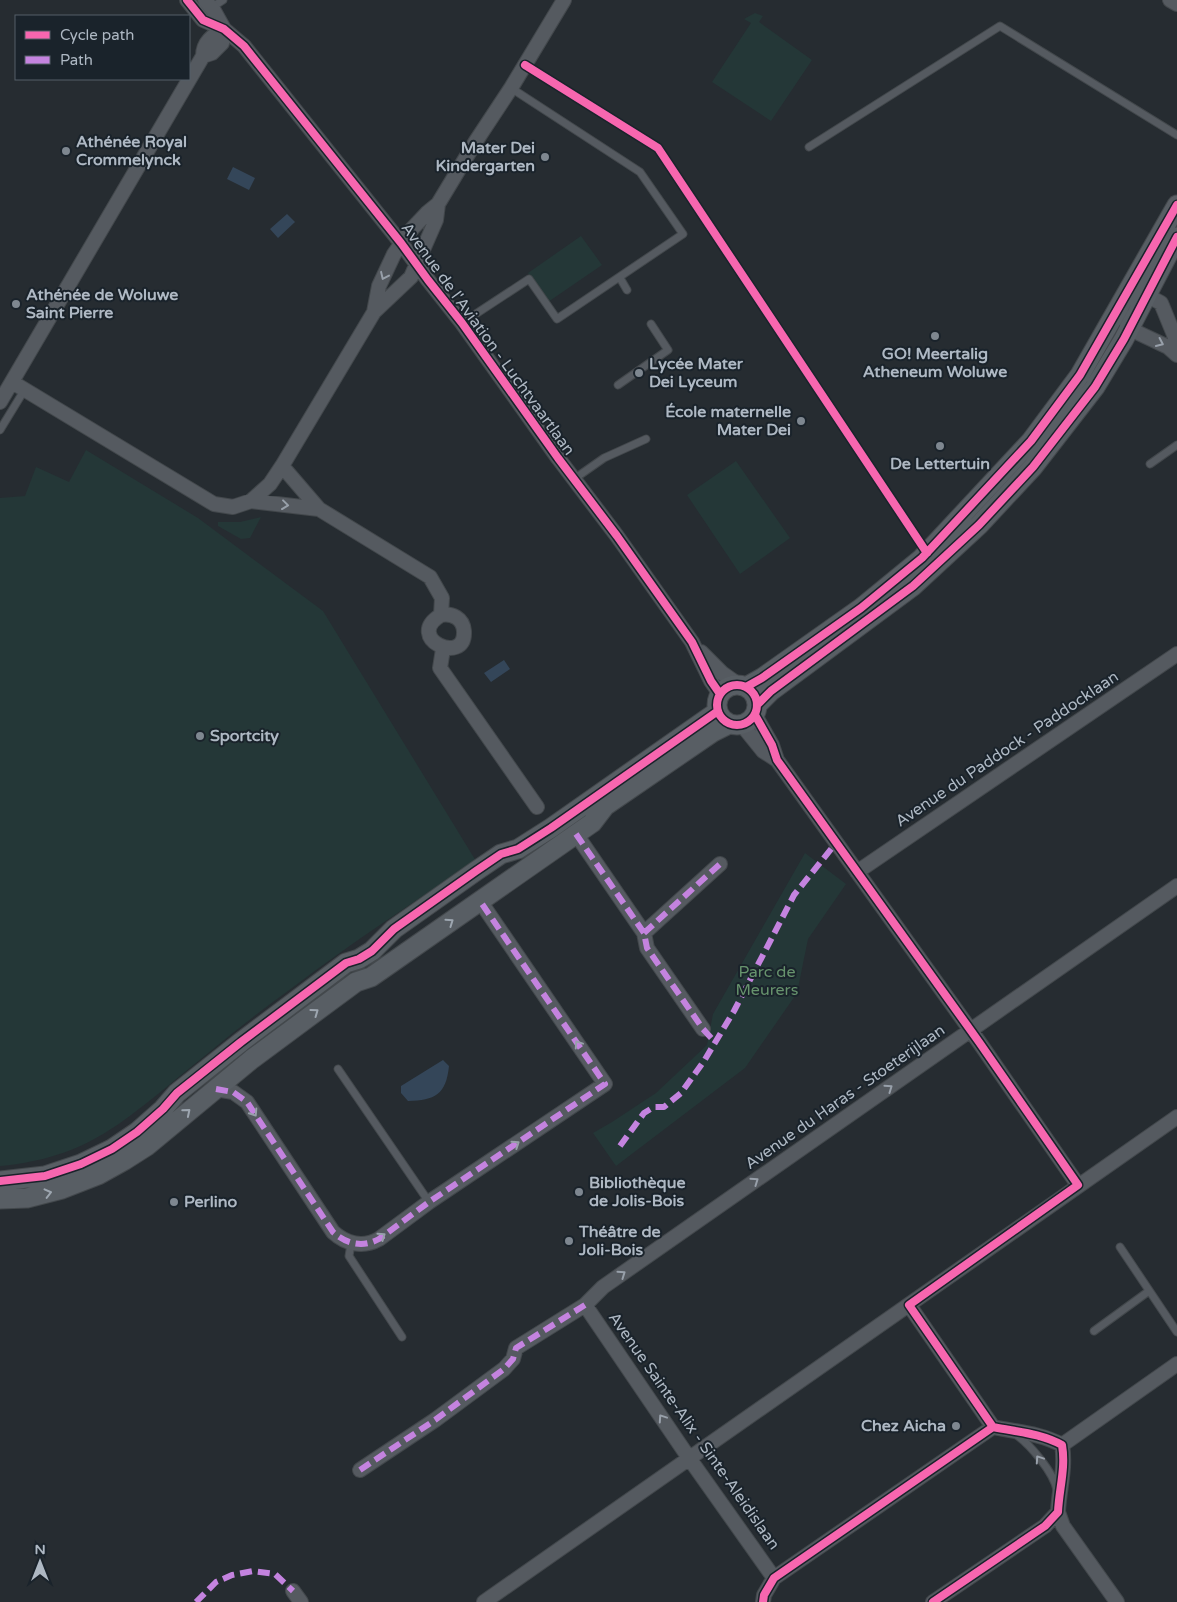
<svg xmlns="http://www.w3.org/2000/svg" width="1177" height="1602" viewBox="0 0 1177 1602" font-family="'Varela Round',sans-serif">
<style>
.green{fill:#243737}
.water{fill:#344659}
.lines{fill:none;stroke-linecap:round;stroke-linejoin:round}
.lane-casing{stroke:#43484c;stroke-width:9}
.street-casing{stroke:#43484c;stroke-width:16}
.secondary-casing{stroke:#43484c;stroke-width:21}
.lane{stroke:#555a60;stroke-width:7}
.street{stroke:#555a60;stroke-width:14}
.secondary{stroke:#585e64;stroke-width:19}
.quiet{stroke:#c483df;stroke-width:6;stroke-dasharray:12 6;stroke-linecap:butt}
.cycleway-casing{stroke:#1a232b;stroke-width:11}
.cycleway{stroke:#f766af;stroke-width:8}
.oneway{stroke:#98a0aa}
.oneway2{stroke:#9da6b0}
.poi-dot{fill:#7e8790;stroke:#1a232b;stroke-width:2}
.labels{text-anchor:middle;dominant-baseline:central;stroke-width:4;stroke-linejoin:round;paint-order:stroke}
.poi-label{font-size:16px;font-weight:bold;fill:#aeb8c3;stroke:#1a232b;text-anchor:start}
.street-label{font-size:16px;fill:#aeb8c3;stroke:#1a232b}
.park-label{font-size:16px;fill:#67936d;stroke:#1a232b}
</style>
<rect width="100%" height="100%" fill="#262c31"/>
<path class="green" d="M755,13L763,16L759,22L812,60L771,121L712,82L751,23L744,19Z
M581,236L602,265L548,302L528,273Z
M86,450L198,518L323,611L476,861C414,902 351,943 292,988C257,1013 224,1040 191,1067C125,1120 89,1158 0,1166V498L25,496L36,467L69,482Z
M736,461L790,538L740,574L687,495Z
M261,517L250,538L241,539L218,526V522H240Z
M805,853L846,884L808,939L797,993L745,1068L616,1166L593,1133L612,1122L656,1093L707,1045L713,1014Z"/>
<path class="water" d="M233,167L255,178L249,190L227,179Z
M287,214L295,222L278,238L270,229Z
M504,660L510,669L491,682L484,673Z
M443,1060L449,1066C446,1095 435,1100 408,1101L401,1093V1086Z"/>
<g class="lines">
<g class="lane-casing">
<path id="lane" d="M211,8L223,0
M809,147L1000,26L1177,135
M620,278L627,290
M462,323L529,279L557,319L683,234L640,172L511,88
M618,385L668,350L651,324
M0,430L25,389
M1150,464L1177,445
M574,479L604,458L646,439
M338,1069L429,1202
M351,1244L349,1256L402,1337
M1120,1247L1177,1332
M1094,1331L1149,1291
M1015,1434C1030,1444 1054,1473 1057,1490"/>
</g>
<g class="street-casing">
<path id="street" d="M187,0L203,20L224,29L244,46L401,243L428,280L462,323L558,458L617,536L692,642L711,681L720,694
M205,0L214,11L224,29
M1170,0L1177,4
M203,56L212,53L222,43L224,29
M1139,291L1161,303L1177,342
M1119,309L1130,329L1168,347L1177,355
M374,312L379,286L394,254L410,231L427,213L438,204L476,141L511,88L564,0
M12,382L214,504L233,507L251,501L319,509
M0,402L203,56C203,42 212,36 224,29
M282,466L319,509L430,577L442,598L441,615C403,638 466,667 464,631C463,618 452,613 441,615
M251,501L270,484L282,466L374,312L411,277L436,220L438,204
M443,649L440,668L537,807
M701,652L722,673L739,685
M755,715L772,745L777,760L979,1042L1078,1185
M742,725L763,751L777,760
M576,834L644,933L647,948L703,1029
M857,872L1177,654
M644,933L720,864
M216,1089L233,1092L247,1102L333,1232C346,1244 363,1248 379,1239L429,1202L605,1084L480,901
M585,1305L689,1458L774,1578
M909,1305L993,1427
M1062,1445L1177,1364
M360,1470L435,1420L504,1369L513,1359L516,1348L585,1305L603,1287L1177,886
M1058,1512L1063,1526L1117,1602
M293,1591L301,1602
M484,1602L1177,1117
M763,1602L764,1595L774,1578L993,1427C1017,1432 1040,1433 1062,1445
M933,1602L1045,1526L1058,1512C1059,1489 1066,1468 1062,1445"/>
</g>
<g class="secondary-casing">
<path id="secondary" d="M717 705a20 20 0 1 1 40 0a20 20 0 1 1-40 0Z
M746,687L762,678L861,608L922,558L1031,441L1080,375L1177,205
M757,705L771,691L913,586L979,525L1033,467L1095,387L1124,339L1177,237
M0,1181L45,1176L81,1164L112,1149L137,1132L163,1109L177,1093L241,1042L346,963L359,959L372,951L394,929L476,871L501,854L518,849L551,828L718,711
M0,1199L27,1198L62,1189L98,1175L125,1160L147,1146L252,1059L356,982L371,977L384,968L592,823L605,806L713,732L729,724"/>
</g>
<use href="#lane" class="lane"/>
<use href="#street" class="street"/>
<use href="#secondary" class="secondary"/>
<path class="quiet" d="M576,834L644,933L647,948L703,1029L715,1042
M644,933L720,864
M216,1089L233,1092L247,1102L333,1232C346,1244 363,1248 379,1239L429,1202L605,1084L480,901
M620,1146L644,1113L654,1107H664L681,1093L704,1061L734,1011L794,895L836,843
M360,1470L435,1420L504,1369L513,1359L516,1348L585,1305
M196,1602L216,1582L232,1575L253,1571L275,1574L293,1591"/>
<g class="cycleway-casing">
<path id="cycleway" d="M187,0L203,20L224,29L244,46L401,243L428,280L462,323L558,458L617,536L692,642L711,681L720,694
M525,65L658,148L927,553
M717 705a20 20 0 1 1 40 0a20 20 0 1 1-40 0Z
M746,687L762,678L861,608L922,558L1031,441L1080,375L1177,205
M757,705L771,691L913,586L979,525L1033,467L1095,387L1124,339L1177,237
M755,715L772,745L777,760L979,1042L1078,1185L909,1305L993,1427
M0,1181L45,1176L81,1164L112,1149L137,1132L163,1109L177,1093L241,1042L346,963L359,959L372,951L394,929L476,871L501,854L518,849L551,828L718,711
M763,1602L764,1595L774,1578L993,1427C1017,1432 1040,1433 1062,1445C1066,1468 1059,1489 1058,1512L1045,1526L933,1602"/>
</g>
<use href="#cycleway" class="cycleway"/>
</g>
<defs><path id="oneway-chevron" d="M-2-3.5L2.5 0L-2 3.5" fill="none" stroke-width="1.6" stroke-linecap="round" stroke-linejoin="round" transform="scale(1.25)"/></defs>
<g class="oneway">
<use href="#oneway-chevron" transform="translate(384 276) rotate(115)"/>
<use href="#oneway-chevron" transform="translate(1160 343) rotate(25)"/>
<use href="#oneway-chevron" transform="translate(285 505) rotate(7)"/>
<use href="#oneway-chevron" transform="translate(578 1044) rotate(-124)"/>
<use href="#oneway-chevron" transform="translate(889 1088) rotate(-35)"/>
<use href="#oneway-chevron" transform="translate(254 1113) rotate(57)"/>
<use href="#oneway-chevron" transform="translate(516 1144) rotate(-34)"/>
<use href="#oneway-chevron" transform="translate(755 1181) rotate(-35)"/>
<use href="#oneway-chevron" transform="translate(382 1236) rotate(-35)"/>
<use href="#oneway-chevron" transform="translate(622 1274) rotate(-35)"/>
<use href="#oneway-chevron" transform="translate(662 1418) rotate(-124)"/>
<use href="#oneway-chevron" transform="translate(1039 1459) rotate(-124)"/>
</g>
<g class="oneway2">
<use href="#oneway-chevron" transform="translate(450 922) rotate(-35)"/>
<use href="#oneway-chevron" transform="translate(315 1012) rotate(-36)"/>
<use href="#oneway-chevron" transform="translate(187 1112) rotate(-40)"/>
<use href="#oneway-chevron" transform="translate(48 1193) rotate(-14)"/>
</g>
<g class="poi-dot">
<circle cx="66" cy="151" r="5"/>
<circle cx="545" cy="157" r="5"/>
<circle cx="16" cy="304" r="5"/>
<circle cx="935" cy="336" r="5"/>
<circle cx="639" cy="373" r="5"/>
<circle cx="801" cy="421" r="5"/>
<circle cx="940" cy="446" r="5"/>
<circle cx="200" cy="736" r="5"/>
<circle cx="579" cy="1192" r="5"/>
<circle cx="174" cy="1202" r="5"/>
<circle cx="569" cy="1241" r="5"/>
<circle cx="956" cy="1426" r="5"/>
</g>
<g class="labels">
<g class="poi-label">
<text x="76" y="142">Athénée Royal<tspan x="76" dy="18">Crommelynck</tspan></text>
<text x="535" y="148" text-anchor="end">Mater Dei<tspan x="535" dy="18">Kindergarten</tspan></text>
<text x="26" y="295">Athénée de Woluwe<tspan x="26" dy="18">Saint Pierre</tspan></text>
<text x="935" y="354" text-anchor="middle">GO! Meertalig<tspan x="935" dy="18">Atheneum Woluwe</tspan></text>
<text x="649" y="364">Lycée Mater<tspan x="649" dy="18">Dei Lyceum</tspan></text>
<text x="791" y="412" text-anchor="end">École maternelle<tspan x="791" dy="18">Mater Dei</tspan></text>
<text x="940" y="464" text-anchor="middle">De Lettertuin</text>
<text x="210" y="736">Sportcity</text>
<text x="589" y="1183">Bibliothèque<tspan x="589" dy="18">de Jolis-Bois</tspan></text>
<text x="184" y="1202">Perlino</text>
<text x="579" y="1232">Théâtre de<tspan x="579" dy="18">Joli-Bois</tspan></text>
<text x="946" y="1426" text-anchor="end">Chez Aicha</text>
</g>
<g class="street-label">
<text transform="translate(488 339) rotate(54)">Avenue de l'Aviation - Luchtvaartlaan</text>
<text transform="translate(1007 749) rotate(-34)">Avenue du Paddock - Paddocklaan</text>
<text transform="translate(845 1097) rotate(-35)">Avenue du Haras - Stoeterijlaan</text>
<text transform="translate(694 1431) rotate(55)">Avenue Sainte-Alix - Sinte-Aleidislaan</text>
</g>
<g class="park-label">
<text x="767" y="972">Parc de<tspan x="767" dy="18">Meurers</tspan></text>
</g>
</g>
<rect x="15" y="15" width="175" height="65" fill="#1a232b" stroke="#555f68"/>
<rect x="25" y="31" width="25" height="8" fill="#f766af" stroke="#555f68"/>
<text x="60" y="40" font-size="15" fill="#aeb8c3">Cycle path</text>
<rect x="25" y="56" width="25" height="8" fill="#c483df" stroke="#555f68"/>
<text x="60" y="65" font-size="15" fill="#aeb8c3">Path</text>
<g transform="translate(40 1562)" stroke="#1a232b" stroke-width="4" paint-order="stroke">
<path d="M0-4L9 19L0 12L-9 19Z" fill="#aeb8c3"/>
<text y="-8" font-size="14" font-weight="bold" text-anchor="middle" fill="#aeb8c3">N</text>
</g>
</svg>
